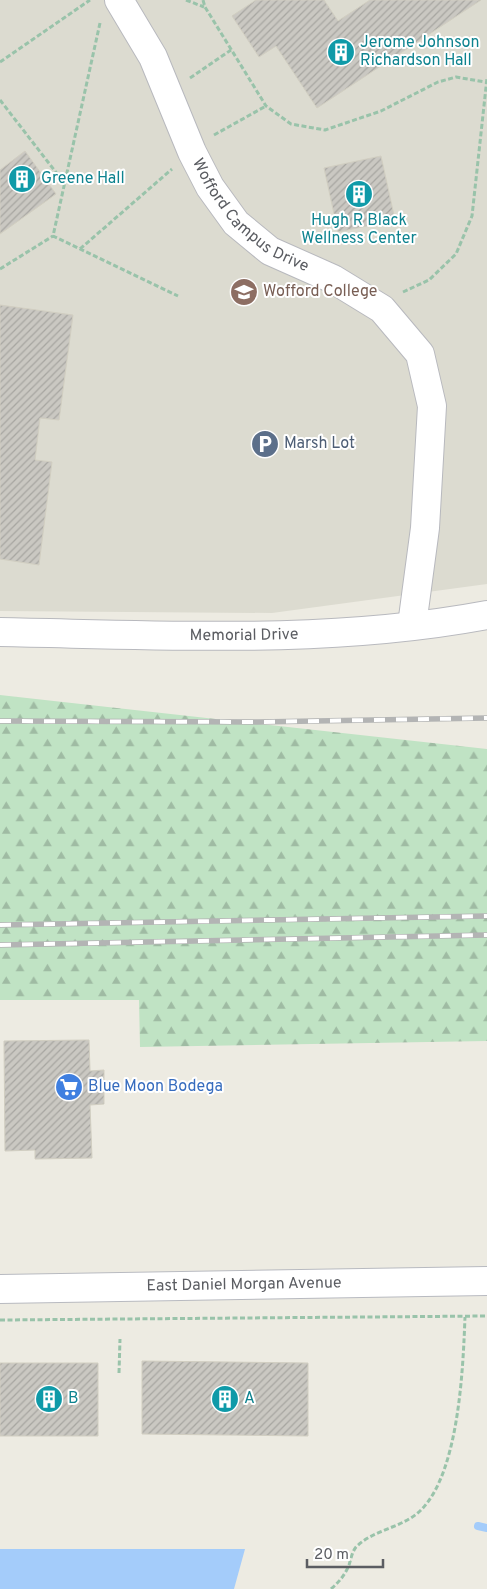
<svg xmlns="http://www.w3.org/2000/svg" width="487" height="1589" viewBox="0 0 487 1589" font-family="Overpass,sans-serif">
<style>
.education{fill:#dcdbd0}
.forest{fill:url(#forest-firs)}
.water{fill:#a4ccfa}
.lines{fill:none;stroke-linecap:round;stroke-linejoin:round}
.stream{stroke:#a4ccfa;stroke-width:8}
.building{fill:url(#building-hatch);stroke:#d1cec1}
.street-casing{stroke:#b8b9be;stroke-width:30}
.secondary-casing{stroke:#b8bac0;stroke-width:30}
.path{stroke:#99c3aa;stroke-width:3;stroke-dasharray:5 2.5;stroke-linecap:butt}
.street{stroke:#fff;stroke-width:28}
.secondary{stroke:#fff;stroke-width:28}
.rail-casing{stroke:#b3b4b4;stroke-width:5.5}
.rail{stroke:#fff;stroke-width:4;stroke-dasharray:11;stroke-linecap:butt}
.labels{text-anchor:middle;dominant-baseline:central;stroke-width:4;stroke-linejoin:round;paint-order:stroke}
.culture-label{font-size:16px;fill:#0d838f;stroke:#fff;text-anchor:start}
.street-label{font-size:16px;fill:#5b5d62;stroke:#fff}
.education-label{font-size:16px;fill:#785e54;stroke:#fff;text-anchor:start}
.service-label{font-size:16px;fill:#4e5e75;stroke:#fff;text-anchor:start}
.shop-label{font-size:16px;fill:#366cbe;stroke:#fff;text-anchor:start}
</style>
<defs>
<pattern id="forest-firs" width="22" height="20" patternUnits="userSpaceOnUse" patternTransform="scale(1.25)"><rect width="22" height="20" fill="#c0e3c4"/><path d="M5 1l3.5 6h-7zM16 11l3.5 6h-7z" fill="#9fbba3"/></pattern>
<pattern id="building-hatch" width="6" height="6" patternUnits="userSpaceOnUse" patternTransform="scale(1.25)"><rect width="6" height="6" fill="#cac8c2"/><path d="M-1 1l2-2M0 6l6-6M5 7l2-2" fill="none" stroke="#a7a6a1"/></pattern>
</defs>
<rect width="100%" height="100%" fill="#edebe2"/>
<path class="education" d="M0,0H487V584L272,613L0,611Z"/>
<path class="forest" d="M0,695L487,749V1041L140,1047L139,1000H0Z"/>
<path class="water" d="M0,1549H245L234,1589H0Z"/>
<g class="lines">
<path class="stream" d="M478,1526L487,1528"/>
</g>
<path class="building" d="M256,0H324L338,21L370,0H481L317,108L276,46L259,57L232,16Z
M25,151L56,194L0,234V170Z
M381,156L395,220L338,232L324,168Z
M0,305L73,315L59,420L40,418L35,460L52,462L39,565L0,559Z
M89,1040L90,1071L104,1070V1104L90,1105L92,1158L35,1159V1150L5,1151L4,1041Z
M142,1361L308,1363V1436L142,1434Z
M0,1363H98V1436H0Z"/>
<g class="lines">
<g class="street-casing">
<g id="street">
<path id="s1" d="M119,0L153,57L192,152L210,187L236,223L270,251L333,279L382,309L420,354L432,406L425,528L412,625"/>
<path id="s2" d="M0,632C162,635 327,645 487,615"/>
</g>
</g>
<g class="secondary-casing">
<g id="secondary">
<path id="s3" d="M0,1289L487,1281"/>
</g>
</g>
<path class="path" d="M186,0L204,7
M203,0L205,7L266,106L291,124L325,130L381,111L438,82L456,77L485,82
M100,23L53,236L178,296
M0,62L90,0
M190,78L231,50
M0,100L65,184
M214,135L266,106
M80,249L172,169
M0,269L53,236
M403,292L429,280L456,254L472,216L487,78
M0,1320L487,1316
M119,1373L120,1339
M331,1589C339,1582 345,1575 349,1565C351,1559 352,1552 356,1547C374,1529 403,1528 421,1510C459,1472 463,1369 465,1317"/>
<use href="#street" class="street"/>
<use href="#secondary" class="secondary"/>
<g class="rail-casing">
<path id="rail" d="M0,721L258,722L487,718
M0,925L487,916
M0,945L487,935"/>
</g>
<use href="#rail" class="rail"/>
</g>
<defs>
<g id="building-disc" transform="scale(1.4375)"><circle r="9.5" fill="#0f9aa8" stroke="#fff"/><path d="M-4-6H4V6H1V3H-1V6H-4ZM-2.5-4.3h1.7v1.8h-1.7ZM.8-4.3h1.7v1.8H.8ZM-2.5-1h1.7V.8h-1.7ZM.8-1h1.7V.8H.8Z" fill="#fff"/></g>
<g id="university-disc" transform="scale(1.4375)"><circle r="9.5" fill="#8d6e63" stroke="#fff"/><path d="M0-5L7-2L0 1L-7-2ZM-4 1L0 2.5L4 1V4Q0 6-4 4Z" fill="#fff"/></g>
<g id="parking-disc" transform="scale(1.4375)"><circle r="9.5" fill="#5c6f8a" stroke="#fff"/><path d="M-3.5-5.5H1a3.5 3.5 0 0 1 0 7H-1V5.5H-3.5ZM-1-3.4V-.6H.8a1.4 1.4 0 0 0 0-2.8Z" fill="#fff"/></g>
<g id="supermarket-disc" transform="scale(1.4375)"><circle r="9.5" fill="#3f7fe0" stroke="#fff"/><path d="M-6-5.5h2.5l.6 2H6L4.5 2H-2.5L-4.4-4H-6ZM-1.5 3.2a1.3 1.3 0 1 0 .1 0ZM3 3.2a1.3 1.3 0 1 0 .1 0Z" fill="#fff"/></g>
</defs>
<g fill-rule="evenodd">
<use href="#building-disc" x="341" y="52"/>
<use href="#building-disc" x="22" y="179"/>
<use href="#building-disc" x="359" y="194"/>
<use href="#university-disc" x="244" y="292"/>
<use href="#parking-disc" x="265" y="444"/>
<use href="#supermarket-disc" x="69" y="1087"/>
<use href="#building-disc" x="49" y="1399"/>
<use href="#building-disc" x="225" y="1399"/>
</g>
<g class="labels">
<g class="culture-label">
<text x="360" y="43">Jerome Johnson<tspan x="360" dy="18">Richardson Hall</tspan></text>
<text x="41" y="179">Greene Hall</text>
<text x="359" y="221" text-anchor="middle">Hugh R Black<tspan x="359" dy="18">Wellness Center</tspan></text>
<text x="68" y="1399">B</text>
<text x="244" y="1399">A</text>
</g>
<g class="street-label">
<text stroke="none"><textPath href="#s1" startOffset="258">Wofford Campus Drive</textPath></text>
<text stroke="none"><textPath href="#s2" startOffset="244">Memorial Drive</textPath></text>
<text stroke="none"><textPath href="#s3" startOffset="244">East Daniel Morgan Avenue</textPath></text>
</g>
<g class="education-label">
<text x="263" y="292">Wofford College</text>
</g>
<g class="service-label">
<text x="284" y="444">Marsh Lot</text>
</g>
<g class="shop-label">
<text x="88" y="1087">Blue Moon Bodega</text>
</g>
</g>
<path d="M307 1559v8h76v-8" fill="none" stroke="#5b5d62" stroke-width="2.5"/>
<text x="314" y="1559" font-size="15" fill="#5b5d62" stroke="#ffffff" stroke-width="4" paint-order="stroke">20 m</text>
</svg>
